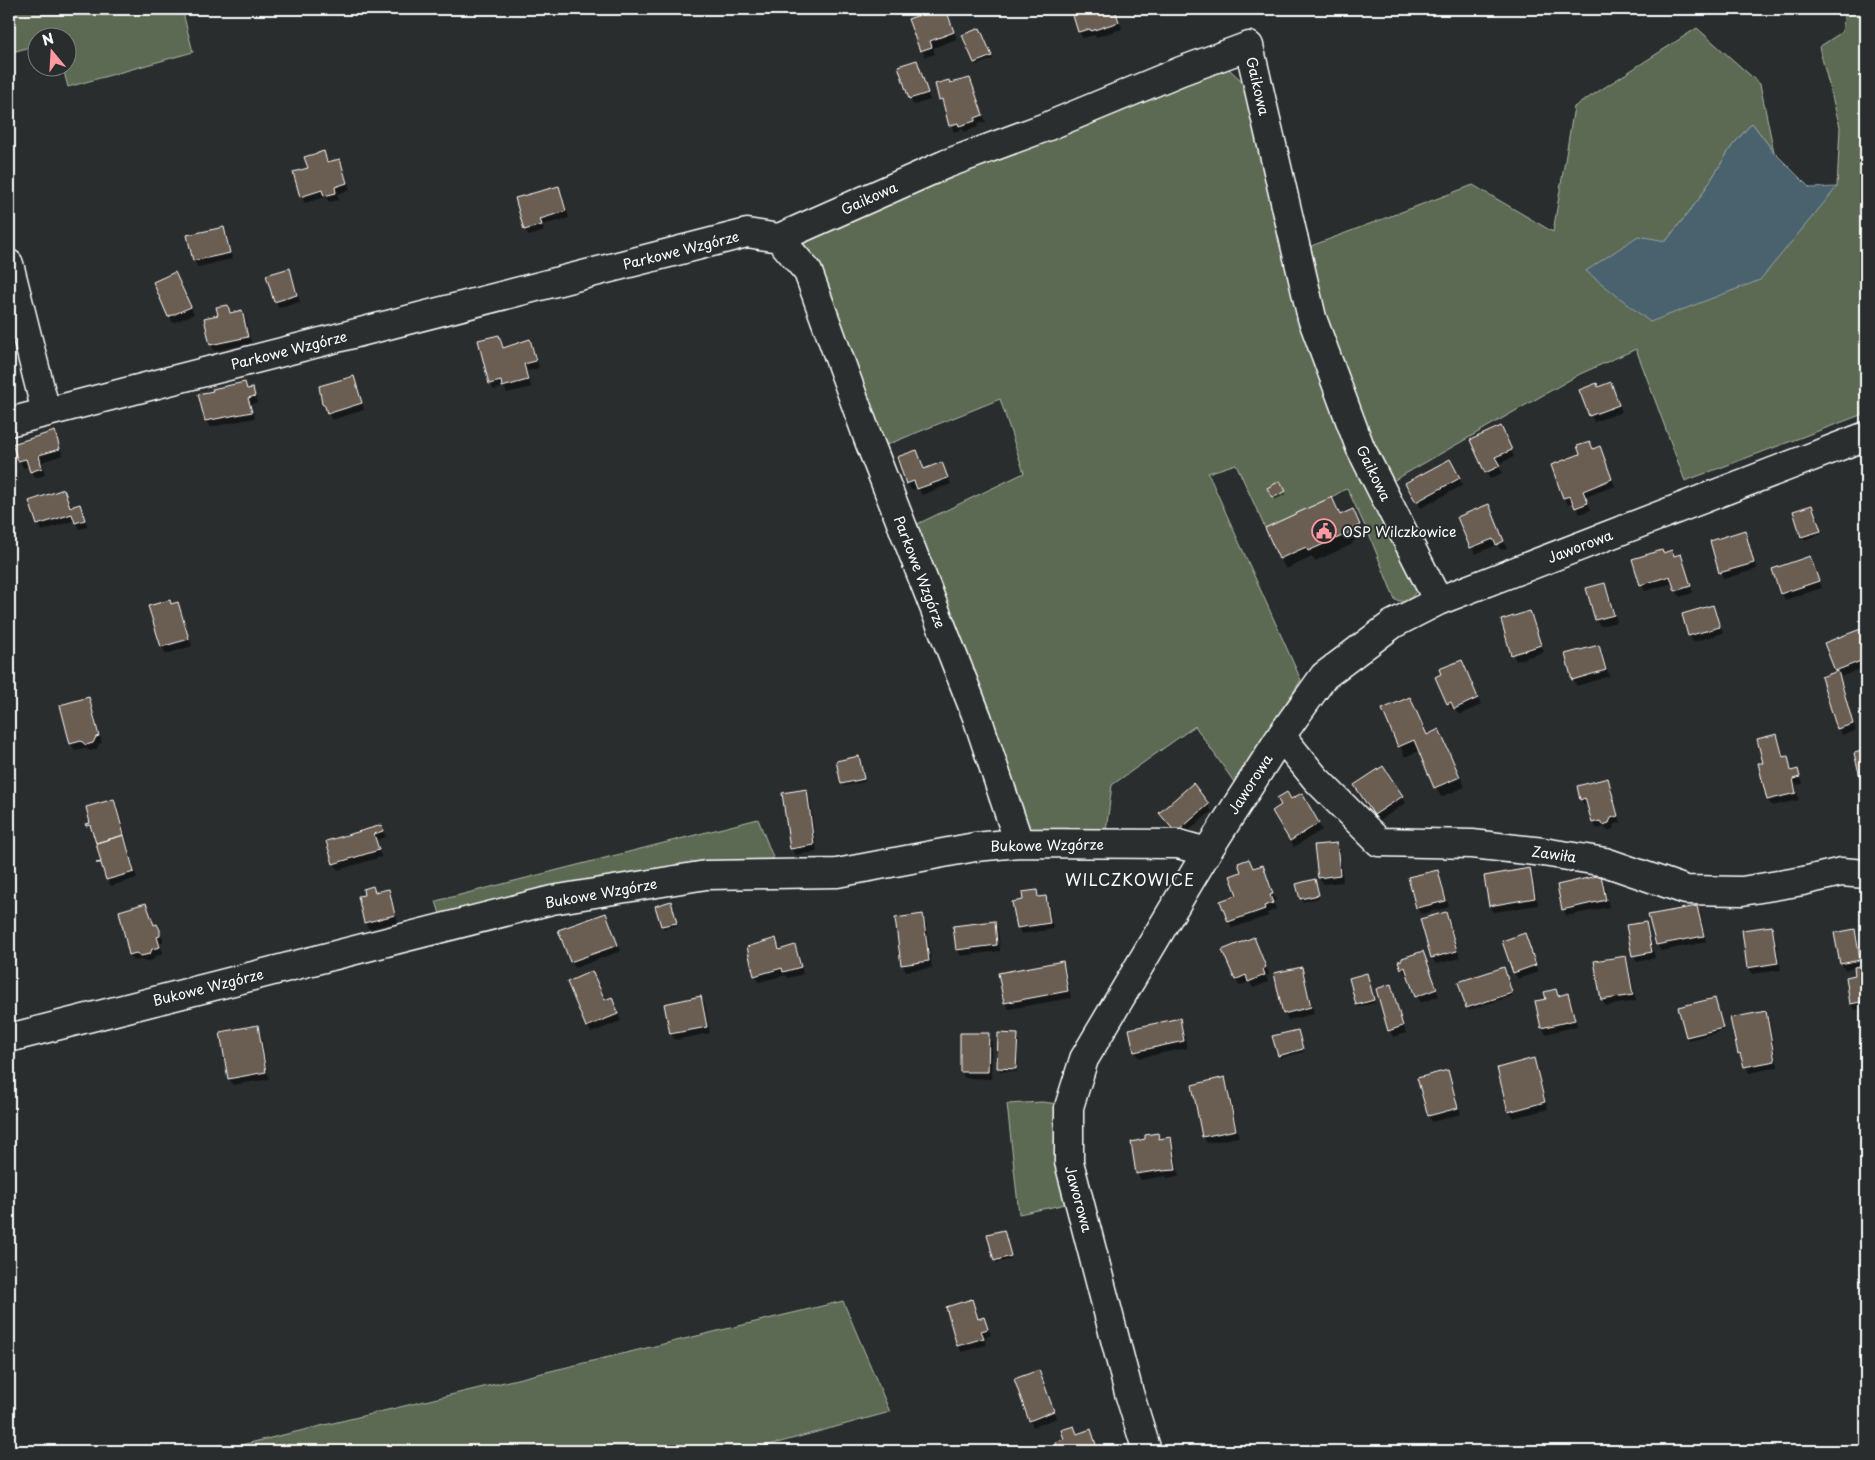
<svg xmlns="http://www.w3.org/2000/svg" width="1875" height="1460" viewBox="0 0 1875 1460" font-family="'Playpen Sans',sans-serif">
<style>
.green{fill:#5c6b53;stroke:#aeb5a9}
.water{fill:#4a626e;stroke:#92a1a8}
.shadow{fill:#0007}
.building{fill:#6a5d51;stroke:#fff}
.lines{fill:none;stroke-linecap:round;stroke-linejoin:round}
.minor-casing{stroke:#fff;stroke-width:31}
.minor{stroke:#2a2d2e;stroke-width:28}
.labels{text-anchor:middle;dominant-baseline:central;stroke-width:4;stroke-linejoin:round;paint-order:stroke}
.street-label{font-size:14px;fill:#fff;stroke:#2a2d2e}
.poi-label{font-size:14px;fill:#fff;stroke:#2a2d2e;text-anchor:start}
.quarter-label{font-size:16px;letter-spacing:1px;fill:#fff;stroke:#2a2d2e}
</style>
<rect width="100%" height="100%" fill="#2a2d2e"/>
<filter id="ink" filterUnits="userSpaceOnUse"><feTurbulence type="fractalNoise" baseFrequency=".02" numOctaves="2"/><feDisplacementMap in="SourceGraphic" scale="10" xChannelSelector="R" yChannelSelector="G"/><feConvolveMatrix kernelMatrix="1 2 1 2 8 2 1 2 1" color-interpolation-filters="sRGB"/></filter>
<g filter="url(#ink)">
<path class="green" d="M9,9H182L193,52L68,87L63,68H68V38H38L37,45L9,53Z
M1845,9H1866V413L1685,481L1636,349L1580,374L1391,482L1348,391L1327,326L1311,246L1473,185L1553,232L1574,107L1697,28L1760,84L1774,152L1752,123L1732,146L1699,199L1666,241L1586,271L1837,187L1840,127L1819,47L1842,32Z
M1228,68L1248,87L1416,592L1407,602L1395,600L1370,537L1347,488L1332,497L1265,528L1236,464L1208,473L1301,680L1234,782L1195,726L1112,785L1105,839L1028,829L911,527L1024,473L1000,399L879,448L800,241L970,163L1009,155L1032,141Z
M758,819L776,865L590,884L440,914L436,901Z
M1042,1102L1059,1104L1054,1143L1071,1203L1019,1214L1007,1104Z
M843,1301L890,1412L748,1451H216Z"/>
<path class="water" d="M1752,123L1774,152L1810,188L1837,187L1760,280L1650,322L1586,271L1638,236L1666,241L1699,199L1732,146Z"/>
<path class="shadow" d="M940,9H945L948,14L957,39L933,48L935,54L925,57L910,20Z
M1072,9H1116L1122,29L1096,37L1094,35L1083,38L1079,32Z
M981,32L993,59L977,65L964,36Z
M916,62L930,100L914,105L910,99Z
M970,79L986,122L978,124V127L964,132L963,129L954,132L941,99L950,85Z
M324,153L329,163L339,161L343,167L350,190L337,194L339,200L329,202L326,197L305,203L301,196L309,169Z
M558,187L562,194L569,218L542,225L544,231L529,236L525,229Z
M223,228L227,234L232,259L198,267L194,260Z
M289,270L293,276L300,302L279,308L275,302L267,276Z
M178,280L194,314L173,323L170,316Z
M227,306L232,313L242,311L246,318L251,343L215,351L211,344L219,316Z
M499,336L504,349L530,340L533,347L539,368L527,371L531,387L507,393L504,387L494,390L490,383Z
M353,378L357,384L364,410L332,420L323,403Z
M244,383L248,390L252,389L256,396L257,403L251,404L255,418L210,427L206,421Z
M1611,384L1622,412L1594,422L1581,391L1598,388Z
M54,433L63,455L42,462L45,475L35,478L29,466L23,468L14,445Z
M1505,434L1514,457L1498,464L1502,473L1490,479L1486,472Z
M1599,448L1615,486L1586,497L1591,510L1580,514L1574,502L1568,504L1564,498L1552,465Z
M917,451L924,470L942,463L951,484L922,495L918,488L911,490L907,483Z
M1449,461L1463,485L1421,508L1407,484Z
M1280,482L1286,494L1275,500L1269,488Z
M63,491L71,508L79,506L88,527L79,529L75,520L42,531L30,501Z
M1332,498L1341,516L1352,511L1365,536L1352,542L1353,544L1315,561L1312,557L1286,569L1280,558Z
M1488,505L1507,548L1501,550L1497,545L1475,554L1458,517Z
M1814,510L1821,534L1804,540L1795,512Z
M1744,532L1748,538L1757,569L1724,579L1721,573L1711,542Z
M1672,552L1675,557L1680,555L1684,562L1693,593L1680,597L1673,583L1645,591L1641,584L1663,554Z
M1810,558L1822,588L1785,600L1773,570Z
M1605,584L1609,591L1617,622L1600,626L1596,620L1587,589Z
M177,604L181,610L192,646L166,654L162,647L150,607Z
M1713,607L1723,633L1693,642L1690,635Z
M1530,612L1533,619L1544,652L1516,661L1513,654Z
M1866,629V667L1840,677L1856,731L1842,735L1838,729L1823,678L1837,673L1826,643Z
M1599,646L1603,653L1609,676L1577,686L1573,679Z
M1465,668L1481,705L1459,715L1455,709L1452,710L1437,678Z
M88,699L92,705L102,743L99,744L97,749L90,751L85,748L75,750L71,744Z
M1410,699L1427,736L1439,731L1465,787L1441,797L1419,751L1405,757L1384,710Z
M1777,735L1780,742L1785,758H1787L1793,772L1798,771L1803,784L1796,785L1799,800L1772,806L1768,800L1765,764Z
M1866,751V790L1863,784L1855,754Z
M859,757L865,782L844,786L842,783Z
M1608,780L1611,786L1621,823L1614,824L1613,829L1608,831L1604,827L1597,829L1593,822L1588,805L1585,806L1581,799Z
M1193,785L1212,811L1180,838L1161,813Z
M806,790L810,797L817,852L795,855L791,848Z
M1360,792L1402,796L1406,803L1379,821Z
M1301,795L1322,830L1294,847L1274,812Z
M114,800L118,807L137,878L111,886L107,879Z
M381,826L386,837L376,840L381,857L338,870L334,863Z
M1336,844L1340,851L1343,882L1323,884L1319,878Z
M1249,860L1254,869L1262,867L1266,873L1276,901H1273L1276,909L1267,913L1268,916L1232,928L1229,922L1238,896L1243,873Z
M1529,870L1533,876L1538,905L1494,912L1490,906Z
M1438,872L1441,878L1449,907L1421,914L1417,908Z
M1600,876L1604,882L1609,907L1567,916L1563,910L1558,886Z
M1316,883L1319,898L1303,902L1297,884Z
M388,891L392,897L398,922L369,929L365,923Z
M1036,891L1040,898H1045L1049,904L1053,929L1022,934L1018,928L1025,901Z
M146,905L154,926L156,925L163,938V943H160L163,954L156,956L153,960L146,962L141,960L134,961L130,955L120,912Z
M672,906L678,925L664,929L657,907Z
M1697,907L1701,914L1706,942L1661,951L1657,945L1650,916Z
M1446,913L1450,920L1460,958L1436,964L1432,958Z
M922,916L926,922L932,968L906,971L902,964Z
M609,921L621,951L575,968L571,961Z
M994,923L998,929L1000,951L961,956L957,949Z
M1645,923L1649,930L1655,958L1637,962L1634,955Z
M1772,927L1775,934L1781,970L1752,974L1749,967Z
M1855,931L1858,937L1864,967L1866,968V1008L1855,1010L1851,1004L1857,976L1856,968L1845,970L1841,963Z
M1524,934L1538,972L1518,979L1514,972Z
M775,940L780,950L794,947L798,953L803,974L788,978L786,975L759,982L755,975Z
M1257,945L1269,974L1266,976L1268,982L1253,988L1250,982L1239,986L1236,979Z
M1422,952L1439,996L1420,1003L1409,974L1406,975L1402,968Z
M1625,957L1629,964L1636,1001L1606,1006L1602,1000Z
M1062,963L1066,969L1071,998L1009,1009L1005,1003Z
M1302,968L1305,975L1314,1014L1288,1020L1284,1013Z
M1505,972L1512,996L1469,1010L1467,1007Z
M1368,977L1375,1003L1359,1007L1357,1004Z
M1390,986L1394,992L1406,1033L1393,1037L1390,1030Z
M1555,991L1559,997L1567,995L1571,1001L1577,1026L1546,1034L1542,1027L1547,1000Z
M701,998L705,1004L710,1033L675,1040L671,1033Z
M612,999L621,1021L591,1033L588,1026L605,1001Z
M1716,1002L1723,1031L1688,1040L1679,1008Z
M1765,1012L1769,1019L1778,1067L1749,1073L1740,1053L1732,1019Z
M1179,1020L1183,1026L1187,1048L1139,1058L1135,1051Z
M257,1026L261,1033L269,1079L233,1085L229,1078Z
M1298,1031L1304,1052L1280,1058L1279,1055Z
M999,1034L1017,1035L1019,1038L1017,1072L1000,1071L998,1068Z
M988,1035L992,1041L991,1079L965,1078L961,1072Z
M1533,1060L1537,1066L1548,1109L1513,1118L1509,1111Z
M1447,1071L1451,1078L1461,1114L1432,1122L1429,1116Z
M1224,1079L1228,1085L1239,1137L1207,1143L1204,1137L1193,1086Z
M1157,1135L1161,1140L1171,1139L1174,1145L1179,1176L1167,1178L1166,1176L1141,1180L1137,1174L1147,1140Z
M1005,1234L1011,1259L997,1263L995,1260Z
M971,1300L979,1320L984,1318L991,1335L984,1338L986,1345L962,1352L958,1346Z
M1039,1371L1057,1418L1033,1427L1030,1420Z
M1090,1431L1099,1451H1053L1058,1449L1078,1435Z"/>
<path class="building" d="M937,9H946L954,32L930,41L932,47L920,51L908,19Z
M1071,9H1115L1119,22L1091,31L1090,29L1078,32Z
M980,28L992,56L974,63L962,35Z
M917,60L928,93L909,99L898,66Z
M970,78L983,115L975,118V121L959,126L958,123L949,126L942,99L939,100L935,84L949,80L950,83Z
M324,151L327,162L340,159L347,183L335,187L336,193L324,196L322,190L300,197L293,172L308,168L304,157Z
M559,186L566,211L540,219L542,225L524,230L515,198Z
M224,227L230,253L193,261L187,235Z
M290,268L297,295L274,302L266,275Z
M175,272L191,307L168,317L153,282Z
M228,305L230,313L242,310L248,337L210,345L204,318L218,315L216,307Z
M499,335L503,348L530,339L536,361L524,364L528,380L502,387L501,381L489,384L478,340Z
M354,376L362,403L327,414L325,406L322,404L319,386Z
M245,382L247,389L253,388L255,396L248,398L252,412L205,421L198,394L213,391L212,389Z
M1611,382L1619,405L1589,416L1579,390L1597,383L1598,387Z
M1501,426L1512,450L1495,457L1500,466L1485,473L1470,440Z
M55,431L60,449L39,455L42,468L30,472L26,459L18,461L12,444Z
M1590,442L1593,449L1600,446L1612,479L1583,491L1588,503L1575,508L1570,496L1563,498L1551,465L1580,454L1577,446Z
M917,450L924,469L942,462L948,478L917,489L914,481L906,484L897,457Z
M1450,459L1460,478L1416,502L1405,483Z
M1280,481L1286,491L1272,498L1267,488Z
M64,489L70,507L80,504L85,520L75,523L72,514L37,525L29,501Z
M1332,497L1340,515L1353,509L1360,525L1348,531L1349,533L1308,551L1306,547L1279,559L1265,528Z
M1489,504L1504,541L1496,545L1493,539L1470,548L1457,517Z
M1812,505L1821,531L1801,537L1793,511Z
M1745,530L1754,563L1719,573L1710,541Z
M1662,550L1663,553L1672,550L1674,556L1681,554L1691,586L1675,591L1670,576L1640,585L1632,559Z
M1810,556L1819,581L1780,594L1772,569Z
M1605,583L1614,615L1595,620L1586,588Z
M170,600L171,604L178,602L189,639L161,647L148,606Z
M1713,605L1720,627L1688,636L1682,614Z
M1530,611L1541,645L1511,655L1501,620Z
M1866,627V659L1835,671L1824,643Z
M1599,645L1606,670L1572,680L1565,654Z
M1462,660L1478,698L1454,709L1451,702L1447,704L1435,677L1441,674L1439,669Z
M1838,671L1853,724L1837,729L1821,677Z
M89,697L99,736L96,737L93,743L86,745L81,741L70,744L60,705Z
M1410,697L1427,735L1439,729L1460,777L1434,788L1414,740L1398,747L1382,709Z
M1777,734L1783,757L1788,756L1791,771L1798,769L1800,777L1793,779L1796,793L1767,800L1758,763H1763L1757,739Z
M1866,750V784L1862,785L1854,753Z
M859,756L864,779L841,784L836,761Z
M1383,766L1403,796L1374,815L1354,785Z
M1608,778L1618,816L1611,818L1609,823L1603,825L1600,821L1592,823L1585,798L1580,800L1577,786Z
M1193,783L1209,804L1176,833L1159,813Z
M807,789L814,845L790,849L782,793Z
M1287,792L1291,799L1302,793L1319,823L1290,841L1272,811L1281,805L1277,798Z
M114,799L124,835L96,843L90,825L86,826L85,824L90,823L86,807Z
M382,825L383,831L374,834L379,850L333,864L326,841Z
M124,835L134,872L106,880L101,863H96L101,862L96,843Z
M1337,843L1340,875L1318,878L1314,845Z
M1249,859L1253,868L1263,865L1273,894L1270,895L1273,903L1264,906L1265,909L1228,922L1220,901L1237,895L1230,876L1241,872L1238,863Z
M1530,868L1535,898L1489,906L1484,876Z
M1438,870L1446,901L1416,908L1408,877Z
M1601,875L1606,900L1562,910L1557,885Z
M1315,879L1319,895L1300,899L1296,884Z
M373,886L375,892L389,889L395,915L364,923L358,896L364,895L363,889Z
M1037,890L1038,897L1046,896L1050,923L1017,928L1012,902L1023,900L1022,892Z
M671,901L677,923L661,926L655,906Z
M146,903L154,925L157,924L160,930V936L157,937L160,947L152,949L150,954L141,956L136,953L129,955L119,911Z
M1697,906L1704,936L1656,945L1648,915Z
M1446,912L1457,951L1431,958L1420,919Z
M606,913L618,945L570,962L558,930Z
M923,914L929,961L901,965L895,918Z
M995,921L997,945L956,950L953,926Z
M1646,922L1652,952L1632,956L1626,925Z
M1772,926L1778,963L1747,968L1742,930Z
M1855,929L1860,960L1840,964L1834,933Z
M1525,933L1536,965L1513,973L1502,941Z
M1254,937L1266,967L1263,969L1265,975L1248,982L1246,975L1235,980L1222,950Z
M776,938L779,950L795,945L801,967L783,972L782,968L754,976L747,947Z
M1423,951L1437,989L1415,997L1405,967L1401,969L1398,961L1402,960V958Z
M1626,956L1633,995L1601,1000L1594,961Z
M1063,961L1068,991L1004,1003L998,973Z
M1866,965V1001L1850,1004L1846,977L1855,975L1854,967Z
M1302,967L1311,1007L1283,1014L1274,973Z
M1504,967L1512,993L1466,1008L1458,982Z
M592,971L605,1000L612,997L618,1014L586,1027L567,982Z
M1367,973L1374,1000L1356,1005L1349,978Z
M1391,984L1403,1026L1388,1031L1376,989Z
M1556,989L1558,996L1568,993L1575,1020L1541,1028L1535,1001L1546,999L1544,992Z
M701,996L707,1027L670,1034L664,1004Z
M1715,998L1723,1028L1686,1037L1678,1007Z
M1766,1011L1775,1061L1744,1067L1740,1053L1738,1054L1730,1018Z
M1180,1018L1184,1041L1134,1052L1129,1029Z
M258,1025L266,1072L228,1079L220,1032Z
M1298,1030L1303,1049L1278,1056L1272,1036Z
M960,1033H989L988,1072H960Z
M998,1033L1018,1034L1016,1069L997,1068Z
M1534,1058L1545,1102L1508,1112L1497,1068Z
M1448,1070L1458,1108L1428,1116L1417,1078Z
M1225,1077L1236,1130L1202,1137L1192,1085Z
M1158,1133L1159,1139L1171,1137L1176,1170L1162,1171V1170L1136,1174L1131,1142L1145,1139V1135Z
M1004,1230L1011,1256L994,1261L987,1234Z
M972,1299L978,1319L984,1317L988,1329L981,1331L984,1338L957,1346L946,1307Z
M1039,1370L1054,1411L1029,1421L1014,1379Z
M1074,1426L1077,1434L1091,1429L1098,1451H1049L1057,1449L1055,1442L1064,1439L1061,1430Z"/>
<g class="lines">
<g class="minor-casing">
<path id="minor" d="M779,238L946,164L1046,127L1181,71L1249,46L1312,318L1360,447L1438,601
M9,264L46,412
M9,422L747,233L779,238L808,272L869,441L977,717L1019,843
M1281,736L1316,779L1379,842L1472,844L1543,852L1605,862L1686,890L1742,891L1803,881L1841,872L1866,874
M9,1038L552,900L706,875L837,873L975,847L1019,843L1178,844L1207,852
M1147,1451L1129,1393L1069,1162V1107L1084,1059L1207,852L1281,736L1324,676L1393,624L1438,601L1866,436"/>
</g>
<use href="#minor" class="minor"/>
</g>
</g>
<defs>
<g id="civic-ring" transform="scale(1.25)"><circle r="9.5" fill="#2a2d2e" stroke="#ff9aa2" stroke-width="1.5"/><path d="M-.6-6.5H3V-4.5H.6V-3L4-1V1h2V6H-6V1h2V-1L-.6-3ZM-1.2 2.5V6h2.4V2.5Z" fill="#ff9aa2"/></g>
</defs>
<g fill-rule="evenodd">
<use href="#civic-ring" x="1324" y="531"/>
</g>
<g class="labels">
<g class="street-label">
<text transform="translate(1258 86) rotate(77)">Gaikowa</text>
<text transform="translate(869 198) rotate(-24)">Gaikowa</text>
<text transform="translate(681 250) rotate(-14)">Parkowe Wzgórze</text>
<text transform="translate(289 350) rotate(-14)">Parkowe Wzgórze</text>
<text transform="translate(1374 473) rotate(64)">Gaikowa</text>
<text transform="translate(1580 546) rotate(-21)">Jaworowa</text>
<text transform="translate(920 572) rotate(69)">Parkowe Wzgórze</text>
<text transform="translate(1250 784) rotate(-57)">Jaworowa</text>
<text transform="translate(1047 845) rotate(-1)">Bukowe Wzgórze</text>
<text transform="translate(1554 854) rotate(8)">Zawiła</text>
<text transform="translate(601 893) rotate(-10)">Bukowe Wzgórze</text>
<text transform="translate(208 987) rotate(-14)">Bukowe Wzgórze</text>
<text transform="translate(1079 1199) rotate(75)">Jaworowa</text>
</g>
<g class="poi-label">
<text x="1342" y="531">OSP Wilczkowice</text>
</g>
<g class="quarter-label">
<text x="1130" y="879">WILCZKOWICE</text>
</g>
</g>
<rect width="1875" height="1460" fill="none" stroke="#2a2d2e" stroke-width="30"/>
<rect x="15" y="15" width="1845" height="1430" fill="none" stroke="#fff" stroke-width="2" filter="url(#ink)"/>
<g transform="translate(52 52) rotate(342)"><circle r="24" fill="#2a2d2e" stroke="#7f8182"/>
<path d="M0-4L9 19L0 12L-9 19Z" fill="#ff9aa2"/>
<text y="-8" font-size="14" font-weight="bold" text-anchor="middle" fill="#ffffff">N</text>
</g>
</svg>
